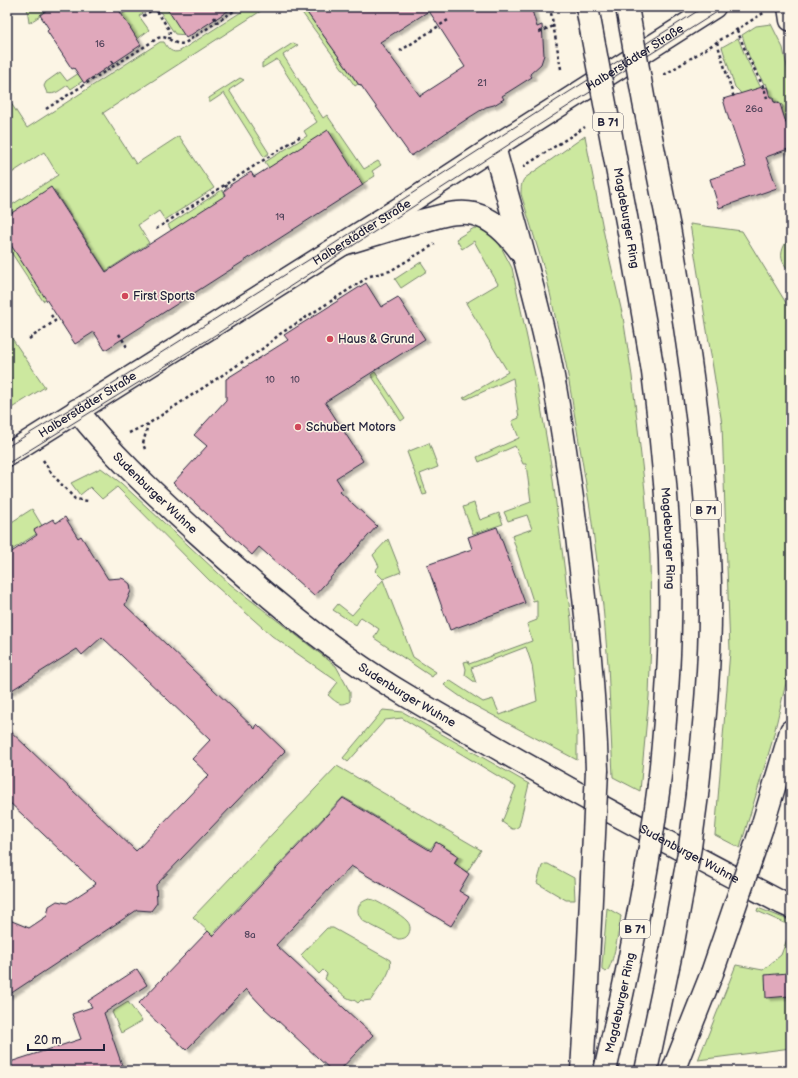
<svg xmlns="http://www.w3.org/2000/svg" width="798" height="1078" viewBox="0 0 798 1078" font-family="'Balsamiq Sans',sans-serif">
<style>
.green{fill:#cce89f;stroke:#77856d}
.building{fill:#e0a8bb;stroke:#22223b;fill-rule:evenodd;filter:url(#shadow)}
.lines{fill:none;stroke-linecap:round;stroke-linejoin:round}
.secondary-casing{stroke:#22223b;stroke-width:25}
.highway-casing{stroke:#22223b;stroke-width:25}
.path{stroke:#22223b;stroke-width:2.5;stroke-dasharray:3 3;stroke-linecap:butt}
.secondary{stroke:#fcf5e5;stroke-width:22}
.highway{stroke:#fcf5e5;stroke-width:22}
.tram{stroke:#22223b;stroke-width:1}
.rail-casing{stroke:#22223b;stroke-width:4.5}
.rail{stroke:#fcf5e5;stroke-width:3;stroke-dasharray:9;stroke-linecap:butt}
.highway-bridge-casing{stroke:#22223b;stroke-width:25;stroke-linecap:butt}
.highway-bridge{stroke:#fcf5e5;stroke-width:22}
.poi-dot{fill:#d1495b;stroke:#fcf5e5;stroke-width:1.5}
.labels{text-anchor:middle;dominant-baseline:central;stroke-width:3;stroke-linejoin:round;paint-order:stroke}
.number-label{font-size:10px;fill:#52445b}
.shield{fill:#fcf5e5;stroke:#63616e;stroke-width:1}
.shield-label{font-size:11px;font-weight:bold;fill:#22223b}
.street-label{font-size:12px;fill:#22223b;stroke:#fcf5e5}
.poi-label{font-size:12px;fill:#22223b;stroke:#fcf5e5;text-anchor:start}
</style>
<defs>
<filter id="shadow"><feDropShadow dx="4.5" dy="2.5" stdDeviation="1" flood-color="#0004"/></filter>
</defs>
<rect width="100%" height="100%" fill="#fcf5e5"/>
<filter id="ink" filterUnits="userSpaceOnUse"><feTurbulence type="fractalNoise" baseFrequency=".025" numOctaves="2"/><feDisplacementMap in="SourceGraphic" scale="8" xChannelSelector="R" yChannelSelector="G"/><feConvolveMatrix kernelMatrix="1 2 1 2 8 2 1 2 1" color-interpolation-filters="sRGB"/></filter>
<g filter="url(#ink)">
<path class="green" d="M27,7H54L29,23Z
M133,7H136L137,8L139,7H152L139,16L149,30L136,40L121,15Z
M157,7H168L186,35L175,34Z
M249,7H267L103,113L136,164L179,136L214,188L165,220L159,211L138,225L149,243L106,271L54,190L7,219V208L58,175L44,152L7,176V152L11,149L7,144V97L27,128L160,42H164C168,49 172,54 180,51Z
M298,7H303L358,84L355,86Z
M771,24L783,48L791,85V138L782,110L783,107L782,105L776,101L774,102L773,96L771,97L766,83L764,84L749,56L742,35L756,26Z
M738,38L746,58L761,88L741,95L740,92L735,87L722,47Z
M293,43L298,45L283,55L323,118L327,115L364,169L378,161L381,165L372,171L375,176L359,186L271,171L265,162L307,136L304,131L317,122L277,59L262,68V63Z
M60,72L67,81L79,73L84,80L71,89L68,85C61,89 55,96 47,93L44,86L46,82Z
M240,78L244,80L229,90L269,153L264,157L224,93L209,103V98Z
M585,136L605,239L623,317L632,376L645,491L650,555L651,638L649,696L640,791L613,777L608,664L603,606L590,508L566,364L556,320L546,275L521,194C521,188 521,182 525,178Z
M222,190L228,199L180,244L168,225Z
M690,224L742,231L791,311V662L772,742L740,848L715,835L730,651L722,424Z
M474,228L482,229L490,235L500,245L512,268L537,384L551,465L571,619L577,721V760L468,702L444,685L449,680L483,702L493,699L500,715L537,701L532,665L526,647L471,668L476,683L465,675L466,669L464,662L468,661L469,664L532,641L527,624L537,620V600L533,601L512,536L532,529L527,515L508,521L504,512L531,502L526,464H523L515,446L479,462L477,457L519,438L512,421L519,418L513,378L467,399L463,398L508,372L466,303L498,284L474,241L462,249L456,239Z
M7,236L47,298L43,301L7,246Z
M791,238V273C788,269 785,266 783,262C779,254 784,242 791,238Z
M421,262L427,271L401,288L395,279Z
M7,331L45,387L7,411V388L9,386L8,384L13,380L7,373Z
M375,372L405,418L401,421L371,375Z
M429,443L438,467L420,474L427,494L423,495L407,452Z
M101,468L121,483L230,584L336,666L350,692V701C341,708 335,701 328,695L338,682L272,636L209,580L117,487L102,499L90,487L80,495L71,483Z
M474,503L480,520L499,513L503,524L473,534L463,507Z
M32,509L44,529L7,553V525Z
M388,539L401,572L383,579L375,571L379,566L373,555Z
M383,580L413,657L436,672L432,677L374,638L379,629L361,617L356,625L333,610L338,604L352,615Z
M383,710L403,712L529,784L519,826L515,829H512L502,822L516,787L402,718L385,720L348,762L343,758Z
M337,766L481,850L467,872L454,864L459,856L436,842L430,849L343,797L212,935L193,917Z
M545,864H548L574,878L575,900H566L537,883L542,866Z
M369,899L374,900C383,905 401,914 407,921C410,924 411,929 409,933C407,938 403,939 398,939L363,921C355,912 356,903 369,899Z
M607,908L621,916C619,927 614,966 606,972L602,970V966Z
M758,908L791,921V926L757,911Z
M327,928H333L390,960C394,971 377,990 371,1000L363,1001L361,1000L358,1003L354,1000L350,999L346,997L325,979L327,974L323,970L319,974L301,955Z
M791,929V1048L698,1060L736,965L763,970L781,955Z
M128,1002L142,1021L121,1033L112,1012Z"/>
<path class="building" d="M51,7H117L141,45L84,83L74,68L72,69L47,31L49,29L40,15Z
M166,7H234L186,38Z
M303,7H531L537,27L542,25L544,55L541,64L530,74L532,77L502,96L504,99L494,105L486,107L470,117L411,156L360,84L359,85ZM429,11L465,67L420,96L380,42Z
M762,87V88L767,87L770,97H772L774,102L780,104L791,139V148L766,157L777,188L719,208L710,179L746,167L730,120H729L723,99Z
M328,130L363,185L105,350L94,332L75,344L7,239V216L51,187L106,272L226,195L224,191L230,186V185L251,172L254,177Z
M366,283L381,307L398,297L425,339L325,402L363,461L336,478L343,489L340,492L377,526L314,596L259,547L252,555L173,483L207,446L194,435L226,400V379L288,340L284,335Z
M65,517L78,538L81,536L108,579L121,578L124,579L130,584L131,591L125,605L255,729L257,724L285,751L156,885L157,903L151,911L137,910L7,996V919L29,928L47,916L49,906L57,901L67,903L96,884L7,800V728L136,851L209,775L192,759L210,740L102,637L82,655L77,649L7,693V555L37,535L34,530L53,519L56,523Z
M497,527L525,603L450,630L427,565L472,549L468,537Z
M343,798L431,851L436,842L458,856L454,863L469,874L459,891L469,897L451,926L351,866L276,945L373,1035L339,1071H332L262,1006L246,989L186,1050L138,1004L208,931L213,936Z
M137,969L147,985L104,1013L124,1071H7V1063L81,1039L72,1014L92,1007L88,1001Z
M788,973L790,996L766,998L765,975Z"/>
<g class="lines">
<g class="secondary-casing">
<g id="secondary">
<path id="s1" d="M77,410C112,455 154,493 195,531C245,576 295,621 350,659C391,688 436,713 480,738C579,796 680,849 782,903L791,907"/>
<path id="s2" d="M7,455L416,198L494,147L714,7"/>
</g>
</g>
<g class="highway-casing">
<g id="highway">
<path d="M789,7L791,20"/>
<path d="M494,147C513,217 534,286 549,356C559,403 565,450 572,498C584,588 594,678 597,770"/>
<path d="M669,228C685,320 699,413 706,506C708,535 710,564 710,593C711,661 704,728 697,795"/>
<path id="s3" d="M630,238C637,282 646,327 653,372C658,409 662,446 665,483C667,508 669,533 670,559C672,634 667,710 659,785"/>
<path d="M343,244C370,236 397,227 425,220C441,216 458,210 474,214C494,219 509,235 521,252"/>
<path d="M762,827L791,731"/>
<path d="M673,1071L712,973"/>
</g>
</g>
<path class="path" d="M550,7L561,69
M7,9L14,7
M143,16L155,8L170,31L169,39
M214,17L217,22
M737,30L748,57L764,88L767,98
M539,32L554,26
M717,42L734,98
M400,51L448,20
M112,61L114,66
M664,75L765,12
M46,109L158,38C169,34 173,47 185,43L240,7
M523,167L585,127
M225,185L227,188
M156,229L301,136
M119,334L127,347
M29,339L55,321L51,315
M129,433L148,424L262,349L280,334L370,276L390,271L435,244
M145,449L143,444L148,424
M43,460L52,474L75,499L88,501"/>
<use href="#secondary" class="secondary"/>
<use href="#highway" class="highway"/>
<path class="tram" d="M7,447L113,383L326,249L569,92L704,7
M7,464L209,339L576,101L725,7"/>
<g class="rail-casing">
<path id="rail" d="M771,1071L791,1069"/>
</g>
<use href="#rail" class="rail"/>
<g class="highway-bridge-casing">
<g id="highway-bridge">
<path d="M587,7L630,238"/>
<path d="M627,7L644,102L669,228"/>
<path d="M712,973L762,827"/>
<path d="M582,1071L587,985L597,770"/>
<path id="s4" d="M605,1071C627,976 647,881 659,785"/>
<path d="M646,1071L672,948L690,847L697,795"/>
</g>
</g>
<use href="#highway-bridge" class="highway-bridge"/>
</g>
</g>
<g class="poi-dot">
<circle cx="125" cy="296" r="4"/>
<circle cx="330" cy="339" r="4"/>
<circle cx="298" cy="427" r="4"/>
</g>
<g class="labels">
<g class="number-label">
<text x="100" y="44">16</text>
<text x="482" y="83">21</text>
<text x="754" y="109">26a</text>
<text x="280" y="217">19</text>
<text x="270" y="380">10</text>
<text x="295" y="380">10</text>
<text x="250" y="935">8a</text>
</g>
<g class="shield">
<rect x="593" y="113" width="30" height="18" rx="3"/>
<rect x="691" y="501" width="30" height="18" rx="3"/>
<rect x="620" y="920" width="30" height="18" rx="3"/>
</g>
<g class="shield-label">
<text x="608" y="122">B 71</text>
<text x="706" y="510">B 71</text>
<text x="635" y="929">B 71</text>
</g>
<g class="street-label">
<text stroke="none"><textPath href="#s2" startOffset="743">Halberstädter Straße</textPath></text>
<text transform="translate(626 218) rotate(80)">Magdeburger Ring</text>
<text stroke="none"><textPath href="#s2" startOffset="419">Halberstädter Straße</textPath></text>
<text stroke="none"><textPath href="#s2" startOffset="95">Halberstädter Straße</textPath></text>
<text stroke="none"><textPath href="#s1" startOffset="114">Sudenburger Wuhne</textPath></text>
<text stroke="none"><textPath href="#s3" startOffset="303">Magdeburger Ring</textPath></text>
<text stroke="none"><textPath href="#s1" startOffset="438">Sudenburger Wuhne</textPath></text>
<text stroke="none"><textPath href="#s1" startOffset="762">Sudenburger Wuhne</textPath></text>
<text stroke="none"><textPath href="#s4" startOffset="70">Magdeburger Ring</textPath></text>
</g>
<g class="poi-label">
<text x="133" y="296">First Sports</text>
<text x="338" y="339">Haus &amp; Grund</text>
<text x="306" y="427">Schubert Motors</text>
</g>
</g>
<rect width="798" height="1078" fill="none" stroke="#fcf5e5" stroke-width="24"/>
<rect x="12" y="12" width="774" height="1054" fill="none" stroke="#22223b" stroke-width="1.5" filter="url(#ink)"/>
<path d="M28 1044v6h76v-6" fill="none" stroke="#22223b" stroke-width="2"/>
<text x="34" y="1044" font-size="12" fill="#22223b" stroke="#fcf5e5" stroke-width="3" paint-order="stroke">20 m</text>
</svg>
